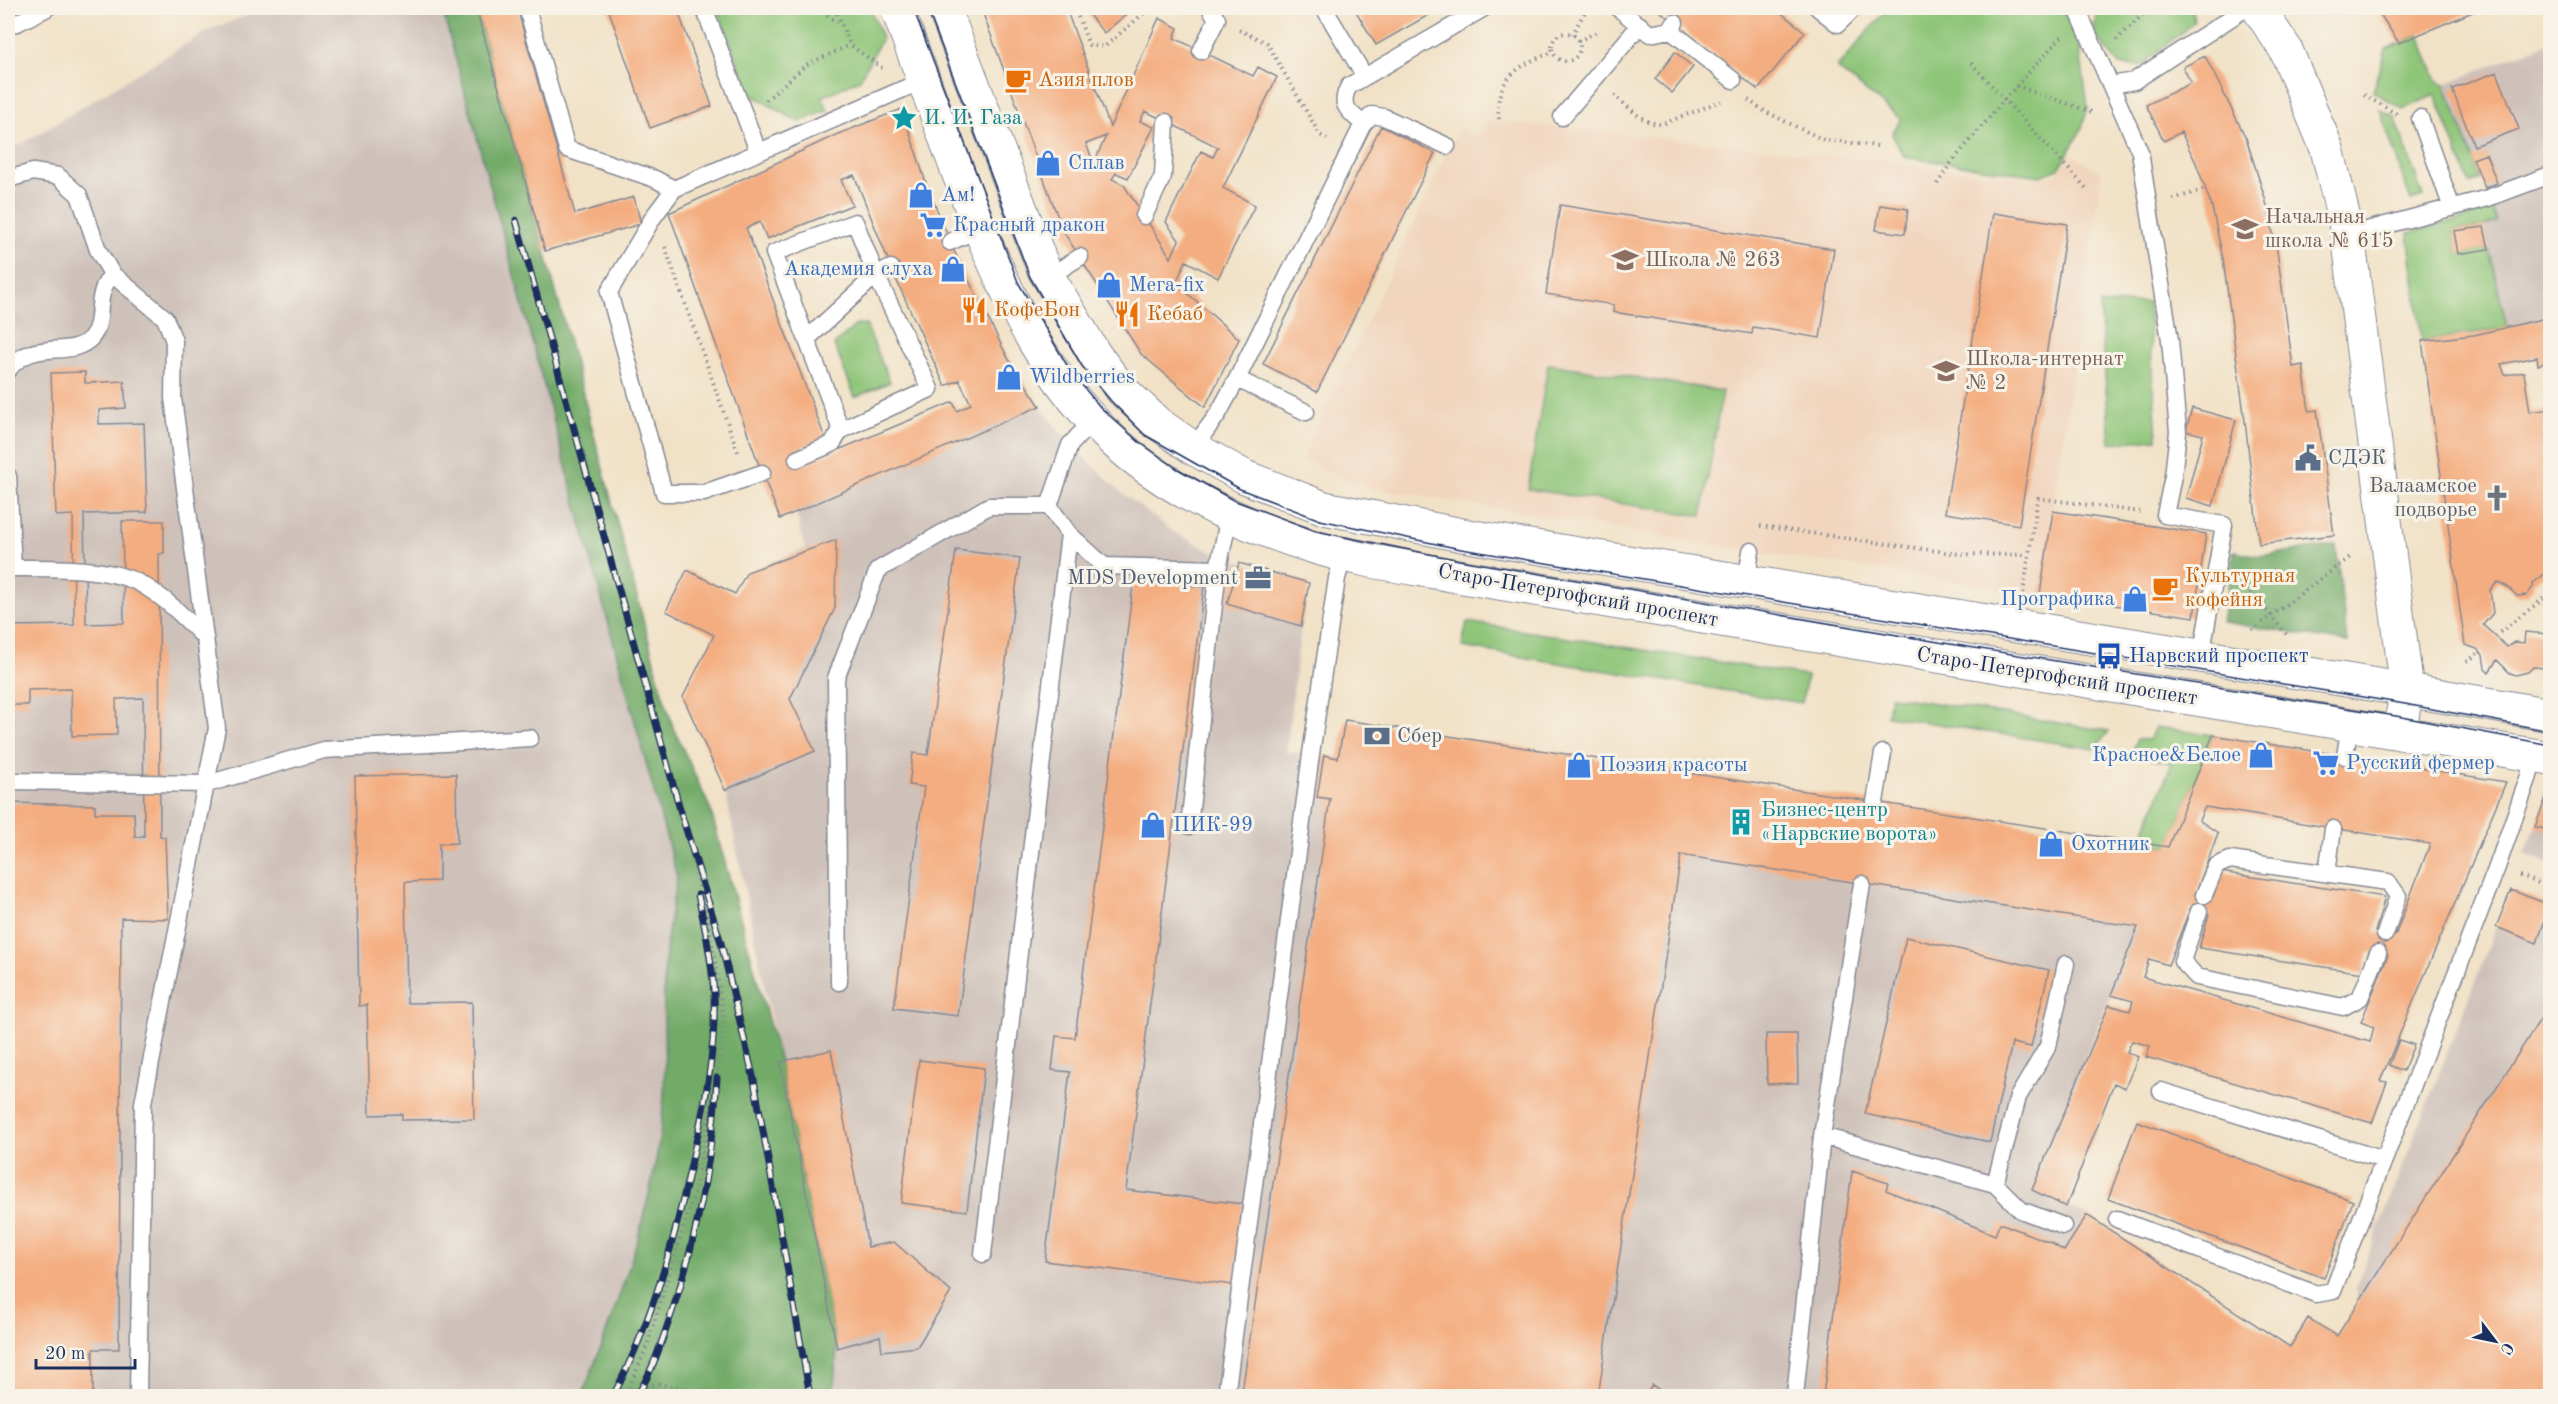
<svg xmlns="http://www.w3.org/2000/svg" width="2558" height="1404" viewBox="0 0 2558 1404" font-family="'Old Standard TT',serif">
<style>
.built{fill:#f1d5bd}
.industrial{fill:#cec1ba}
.green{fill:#8ec578;stroke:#547a6b;stroke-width:1.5}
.forest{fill:#72aa68;stroke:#466c63;stroke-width:1.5}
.building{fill:#f4ad80;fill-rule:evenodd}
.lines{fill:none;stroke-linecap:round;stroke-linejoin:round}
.service-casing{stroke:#868892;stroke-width:19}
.minor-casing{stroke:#868892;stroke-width:35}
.primary-casing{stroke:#868892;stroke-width:35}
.path{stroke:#868892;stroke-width:4;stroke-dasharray:1.5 4.5;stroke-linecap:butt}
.service{stroke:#fff;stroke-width:16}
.minor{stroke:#fff;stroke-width:33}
.primary{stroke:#fff;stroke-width:33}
.tram{stroke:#1b2f5e;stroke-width:1.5}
.rail-casing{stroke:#1b2f5e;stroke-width:7}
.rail{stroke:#f7f3e8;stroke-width:4.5;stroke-dasharray:14;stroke-linecap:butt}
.labels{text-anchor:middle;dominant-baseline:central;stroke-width:6;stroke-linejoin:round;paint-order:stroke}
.food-label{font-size:21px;fill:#c56008;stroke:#f7f3e8;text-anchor:start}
.culture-label{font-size:21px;fill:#0d838f;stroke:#f7f3e8;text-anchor:start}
.shop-label{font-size:21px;fill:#366cbe;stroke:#f7f3e8;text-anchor:start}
.education-label{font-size:21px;fill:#785e54;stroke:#f7f3e8;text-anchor:start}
.service-label{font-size:21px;fill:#4e5e75;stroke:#f7f3e8;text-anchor:start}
.worship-label{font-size:21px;fill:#5b616d;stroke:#f7f3e8;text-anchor:end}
.street-label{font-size:21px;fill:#1b2f5e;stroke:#f7f3e8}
.transit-label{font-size:21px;fill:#164399;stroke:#f7f3e8;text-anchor:start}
</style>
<rect width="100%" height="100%" fill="#f7f3e8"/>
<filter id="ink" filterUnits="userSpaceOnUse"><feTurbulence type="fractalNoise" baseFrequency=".0167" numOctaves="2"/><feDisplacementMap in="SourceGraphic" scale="12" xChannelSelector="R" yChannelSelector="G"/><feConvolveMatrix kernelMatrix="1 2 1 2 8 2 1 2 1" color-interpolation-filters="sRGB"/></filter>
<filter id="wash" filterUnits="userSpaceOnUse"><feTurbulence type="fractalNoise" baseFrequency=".008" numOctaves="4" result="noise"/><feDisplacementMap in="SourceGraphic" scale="24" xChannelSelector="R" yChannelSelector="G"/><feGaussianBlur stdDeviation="1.35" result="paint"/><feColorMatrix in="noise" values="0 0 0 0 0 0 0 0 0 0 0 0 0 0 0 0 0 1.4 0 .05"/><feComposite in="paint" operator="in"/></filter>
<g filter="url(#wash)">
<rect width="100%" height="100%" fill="#f1e2c7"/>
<path class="built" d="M1488,120L1870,160L2038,180L2058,174L2073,155L2102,173L2040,594L1751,551L1366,487L1302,459L1459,128L1479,136Z"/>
<path class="industrial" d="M267,8H442L677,877L669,926L664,979V1094L656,1157L642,1227L622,1294L582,1396H8V148L20,145L207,31Z
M2550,42V317L2507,328L2484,227L2497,220L2445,84Z
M1040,406L1070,445L1121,492L1175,533L1222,556L1309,583L1301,626L1286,752L1324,755L1318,797L2138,927L2032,1190L2087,1215L2289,1347L2308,1318L2337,1336L2359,1303L2355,1289L2496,927L2537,943L2550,909V1396H833L837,1348L725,790L683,697L747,572L805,549L796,512Z
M2550,789V864L2525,854Z"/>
<path class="green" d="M717,8H870L882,38L860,79L822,97L828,110L799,122L750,94Z
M1888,8H2056L2068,16L2078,37L2088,108L2081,130L2059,169L2040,176L1904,157L1892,134L1901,119L1837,68Z
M2099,8H2192L2194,22L2141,66L2119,65L2094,34L2096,11Z
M2419,35L2437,81L2445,84L2481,179L2470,184L2435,95L2403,109L2373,92L2386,49Z
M2380,110L2395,117L2423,197L2411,201Z
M2492,207L2497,221L2484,227L2454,231L2458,254L2489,249L2507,328L2422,341L2408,233L2476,215Z
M2148,302L2157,439L2110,443L2100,305Z
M857,324L866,325L890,382L855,397L834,345Z
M1548,364L1722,391L1702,516L1528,489Z
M1467,622L1807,676L1802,703L1462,647Z
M1890,696L2109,731L2095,749L1887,716Z
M2155,727L2213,735L2168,847L2140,843L2172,763L2130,755L2137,739L2149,740Z"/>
<path class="forest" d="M442,8H476L545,251L662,691L673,727L710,808L780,1062L837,1348L833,1396H582C620,1299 657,1201 664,1095C666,1057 663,1019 664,981C665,946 671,911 677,877Z
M2336,545L2347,642L2222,622L2234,551L2259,556Z"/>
<g id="blocks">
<path class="building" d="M476,8H517L575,214L634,197L641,224L545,251Z
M608,8H677L712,106L650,128Z
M981,8H1134L1104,33L1084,9L1068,14L1110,127L1159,18L1178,28L1174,38L1253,76L1258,67L1277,77L1223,188L1255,205L1218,278L1186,261L1176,283L1239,339L1205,407L1141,354L1063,231ZM1145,111L1218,147L1213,157L1201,151L1166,222L1179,240L1171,258L1124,185L1112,179L1116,173L1128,178L1154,127L1140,121ZM1106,136L1094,163L1086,144Z
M1354,8H1441L1376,45Z
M1656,8H1775L1805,32L1758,90Z
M2376,8H2482L2399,43Z
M1675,52L1693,67L1672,93L1655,79Z
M2205,56L2246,138L2265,198L2277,251L2293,367L2303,365L2309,411L2317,410L2334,535L2259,544L2246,429L2223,259L2212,207L2196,163L2181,132L2164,141L2146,105L2191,83L2183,67Z
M2497,72L2519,129L2474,146L2452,89Z
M902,109L926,183L954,251L1008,358L1040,406L780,519L759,465L669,213L838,134ZM854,175L895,277L945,386L959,380L971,404L957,411L953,402L800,466L794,451L825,438L746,228L760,222L767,239L852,205L841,180Z
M1381,126L1435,153L1317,392L1263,364Z
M2486,154L2497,183L2485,188L2473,159Z
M1560,205L1834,249L1820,338L1753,327L1752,334L1613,312L1614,305L1546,294Z
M1880,205L1908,209L1905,234L1876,230Z
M1993,213L2067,224L2019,525L1945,513Z
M2484,227L2489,249L2458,254L2454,231Z
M2550,317V361L2538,365L2537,357L2501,364L2505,375L2524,372L2530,412L2550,409V565L2546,573L2533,583V587L2527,595L2517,596L2508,587L2498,582L2490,590L2493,613L2483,625L2507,647L2514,642L2524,643L2525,632L2549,634L2546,668L2533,667L2528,672L2516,675L2510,673L2497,660L2489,672L2485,668L2483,655L2477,649L2465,645L2422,341L2474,335Z
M85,372V383L124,381L126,408L99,410V424L144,423L147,512L84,514L86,624L124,623L122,521H164V553L159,554L160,836L165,837L168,919L121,918L119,1349H93V1396H8V803L95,805V813H134L135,837L144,836L143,698L116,699L117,735L72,736L71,689L28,690V705H8V626L74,625L73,515L56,516L51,373Z
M2192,408L2236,420L2213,506L2186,498L2203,435L2186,431Z
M2053,511L2206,534L2194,617L2040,594Z
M836,540L835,608L790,699L815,751L725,790L683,697L714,635L666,611L687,570L735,594L747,572Z
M956,550L1020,558L958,1016L894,1008L924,787L909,785L913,753L928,755Z
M1239,563L1309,583L1301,626L1227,604Z
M1134,578L1204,587L1126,1190L1243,1204L1233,1285L1045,1261L1070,1072L1052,1070L1056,1036L1075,1038Z
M1345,720L2168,847L2213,735L2506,782L2380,1081L2387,1082L2372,1123L2146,1057L2150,1046L2132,1041L2127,1052L2138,1057L2125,1088L2114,1083L2066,1207L2032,1190L2109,1005L2130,1011L2133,1001L2111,995L2138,927L1681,855L1598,1396H1272L1242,1392L1330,799L1317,797L1324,755L1338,758ZM2205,807L2430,844L2395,936L2375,932L2385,897L2220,872L2213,897L2196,893L2218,833L2199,820ZM2190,909L2209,914L2199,948L2363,973L2369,951L2388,955L2361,1022L2374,1027L2370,1042L2143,977L2149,959L2168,965Z
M456,774L457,843L439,844V881L405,882L407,1003L472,1002L474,1119L402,1120V1114L370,1115L367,1005L359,1006L355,776Z
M2550,787V830L2535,827Z
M2511,890L2550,905L2537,943L2496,927Z
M1906,937L2049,970L2031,1047L2012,1043L1990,1142L1865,1114Z
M2550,1004V1396H1823L1852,1171L1888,1183L1886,1190L1995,1235L2000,1223L2051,1243L2064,1251L2087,1215L2290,1347L2308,1318L2337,1336Z
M1766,1034H1797L1798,1083L1767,1084Z
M2399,1040L2414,1045L2403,1071L2389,1065Z
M831,1050L868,1247L894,1242L951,1292L917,1347L882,1351L880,1336L837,1348L780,1062Z
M919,1060L984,1068L967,1211L901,1203Z
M2137,1121L2353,1201L2324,1278L2108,1199Z
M1652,1385L1669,1396H1645Z"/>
</g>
</g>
<g filter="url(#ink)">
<use href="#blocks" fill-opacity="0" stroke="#868892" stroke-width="1.5"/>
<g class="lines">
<g class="service-casing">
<path id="service" d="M527,8L567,149L655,179L674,189
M704,8L758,151
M1324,8L1365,77
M1618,8L1650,34L1670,30L1675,23
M1818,8L1838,24L1854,8
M2082,8L2078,11L2140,152L2170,340L2178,432L2173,476L2165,515L2224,525L2201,657
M8,25L17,23L47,8
M1670,30L1733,80
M1201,51L1217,19L1210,8
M2111,85L2134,81L2246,8
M1562,117L1640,25
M2420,118L2452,208
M1363,124C1349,111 1338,106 1349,86L1484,8
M8,179L33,172L58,176L79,195L98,250L112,274L165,318L174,341L173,398L217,728L143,1103L138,1396
M1144,216L1163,176L1166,122
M2348,235L2488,198L2550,175
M950,242L979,229
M1048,277L1080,257
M807,339L876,275L891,268
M8,370C33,337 70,360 91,338C103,324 97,306 103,290C104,284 109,279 112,274
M1237,379L1306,412
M1193,448L1218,414L1237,379L1363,124L1372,115L1384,117L1447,146
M797,459L832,444L841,430L930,389L876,275L855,222L774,253L841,430
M762,473L704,493H664L609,292L654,216L674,189L924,80
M8,476L13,568
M1049,506L1070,445L1093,420
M1069,534L1104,566L1218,569
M8,568C45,568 109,566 141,584C166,598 185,618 205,638
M1746,582L1751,551
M2345,756L2350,725
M8,781L207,784L324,750L530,738
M1875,802L1883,753
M1189,826L1218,569L1229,516
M2327,873L2333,829
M2204,895L2216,866L2230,860L2388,882L2398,896L2385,934
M2199,911L2182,961L2197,977L2343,1007L2360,998L2378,953
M839,982L836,678L878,570L989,506H1049
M2161,1091L2384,1160L2497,867L2529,776L2533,755
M1822,1136L1995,1184L2021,1210L2063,1226
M1995,1184L2018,1097L2048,1046L2066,964
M2117,1219L2316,1294L2333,1291L2384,1160
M983,1254L1069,534L1049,506
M1226,1396L1311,754L1337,578L1344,554
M1795,1396L1822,1136L1862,884"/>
</g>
<g class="minor-casing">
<path id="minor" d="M944,8L1044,270L1095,355L1122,390L1157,423L1193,448L1245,477L1324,508L1462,535L2407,690"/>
</g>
<g class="primary-casing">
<path id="primary" d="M897,8C916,60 936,112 955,164C995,271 1039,382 1130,455C1183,497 1247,526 1311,546C1358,561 1409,567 1457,576L2550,758
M2258,8L2286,50L2327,149L2348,235L2407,690L2399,733
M2407,690L2550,715"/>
</g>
<path class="path" d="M817,8L841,25
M835,8L850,45L882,68
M1076,11L1089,45L1104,47L1150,8
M1239,30L1267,43L1320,135L1327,139
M1552 47a14 14 0 1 1 28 0a14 14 0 1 1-28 0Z
M1572,35L1587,8
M2116,40L2150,8
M1578,41L1599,31
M1971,63L2086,188
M2016,86L2095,113
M1614,95C1628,106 1645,126 1663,124L1721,101
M2364,95L2397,114
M766,100L806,65L850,45
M1748,100L1766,112L1824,140L1878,146
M1499,119C1493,79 1520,64 1553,52
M1937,184L1951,163L2004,100L2062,36
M2173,199L2206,189
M665,247L739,455
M1760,526L1959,554L2028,555
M2239,578L2288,636
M2023,593L2038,498L2140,512
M2252,630L2350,557
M2495,636L2547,596L2550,597
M2467,662L2480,651
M2520,876L2547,886
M627,1393L647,1346L694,1193L717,1076L724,1019L708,918L681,813
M625,1396L627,1393L656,1384L734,1396"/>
<use href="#service" class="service"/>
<use href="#minor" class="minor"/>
<use href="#primary" class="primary"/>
<path class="tram" d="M913,8L1018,282L1071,372L1101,408L1139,442L1176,468L1233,500L1316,531L1459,560L1950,644L2402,717L2550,745
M927,8L1030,277L1082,366L1111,401L1145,435L1240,489L1320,520L1461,549L2405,704L2550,731"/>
<g class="rail-casing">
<path id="rail" d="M516,220L681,813L721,943L754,1080L810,1396
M613,1396C653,1321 676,1235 694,1151C706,1100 716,1047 714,994C712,961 705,927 698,895
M637,1396C653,1370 662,1341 672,1312C698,1235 712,1159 717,1078"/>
</g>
<use href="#rail" class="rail"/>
</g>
</g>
<defs>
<g id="cafe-bare" transform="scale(2.07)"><path d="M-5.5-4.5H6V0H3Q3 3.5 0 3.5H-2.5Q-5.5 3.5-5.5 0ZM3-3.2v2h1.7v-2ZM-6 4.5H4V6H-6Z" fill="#e8710a" stroke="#f7f3e8" stroke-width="2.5" paint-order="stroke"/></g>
<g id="sight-bare" transform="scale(2.07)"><path d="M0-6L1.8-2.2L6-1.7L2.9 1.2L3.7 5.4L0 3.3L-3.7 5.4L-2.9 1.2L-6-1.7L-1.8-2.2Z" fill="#0f9aa8" stroke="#f7f3e8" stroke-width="2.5" paint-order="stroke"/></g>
<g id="shop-bare" transform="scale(2.07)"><path d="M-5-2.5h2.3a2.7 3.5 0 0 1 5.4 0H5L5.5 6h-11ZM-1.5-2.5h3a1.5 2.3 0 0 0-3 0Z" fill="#3f7fe0" stroke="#f7f3e8" stroke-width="2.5" paint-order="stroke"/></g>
<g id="supermarket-bare" transform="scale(2.07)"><path d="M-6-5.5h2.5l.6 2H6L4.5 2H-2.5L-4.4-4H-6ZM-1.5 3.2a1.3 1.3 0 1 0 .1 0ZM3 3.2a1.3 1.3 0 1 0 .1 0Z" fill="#3f7fe0" stroke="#f7f3e8" stroke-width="2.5" paint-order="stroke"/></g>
<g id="school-bare" transform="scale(2.07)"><path d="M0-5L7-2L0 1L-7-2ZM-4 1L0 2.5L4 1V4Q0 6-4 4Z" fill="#8d6e63" stroke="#f7f3e8" stroke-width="2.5" paint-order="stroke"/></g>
<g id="restaurant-bare" transform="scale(2.07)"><path d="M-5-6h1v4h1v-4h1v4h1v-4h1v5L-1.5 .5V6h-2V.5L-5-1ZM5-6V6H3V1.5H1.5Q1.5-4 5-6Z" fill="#e8710a" stroke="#f7f3e8" stroke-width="2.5" paint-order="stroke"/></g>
<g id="civic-bare" transform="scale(2.07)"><path d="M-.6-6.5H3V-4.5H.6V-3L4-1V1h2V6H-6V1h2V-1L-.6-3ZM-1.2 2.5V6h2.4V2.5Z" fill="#5c6f8a" stroke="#f7f3e8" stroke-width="2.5" paint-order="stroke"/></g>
<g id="church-bare" transform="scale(2.07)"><path d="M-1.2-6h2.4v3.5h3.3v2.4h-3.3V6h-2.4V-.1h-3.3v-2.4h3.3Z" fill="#6b7280" stroke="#f7f3e8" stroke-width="2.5" paint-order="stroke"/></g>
<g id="office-bare" transform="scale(2.07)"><path d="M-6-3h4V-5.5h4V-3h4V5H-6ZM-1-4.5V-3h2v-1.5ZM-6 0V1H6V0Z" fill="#5c6f8a" stroke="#f7f3e8" stroke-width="2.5" paint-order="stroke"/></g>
<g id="bus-bare" transform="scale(2.07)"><path d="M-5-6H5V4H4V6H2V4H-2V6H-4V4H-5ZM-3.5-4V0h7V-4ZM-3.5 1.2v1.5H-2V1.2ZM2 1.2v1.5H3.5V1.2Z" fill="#1a4fb4" stroke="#f7f3e8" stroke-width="2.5" paint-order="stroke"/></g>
<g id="bank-bare" transform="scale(2.07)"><path d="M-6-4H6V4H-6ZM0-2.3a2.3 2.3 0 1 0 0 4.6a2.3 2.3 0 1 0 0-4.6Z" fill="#5c6f8a" stroke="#f7f3e8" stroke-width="2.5" paint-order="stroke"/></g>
<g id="building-bare" transform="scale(2.07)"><path d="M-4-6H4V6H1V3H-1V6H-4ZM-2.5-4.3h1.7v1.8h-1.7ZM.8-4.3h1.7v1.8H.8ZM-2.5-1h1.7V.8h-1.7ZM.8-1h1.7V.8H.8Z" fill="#0f9aa8" stroke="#f7f3e8" stroke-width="2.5" paint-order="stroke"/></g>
</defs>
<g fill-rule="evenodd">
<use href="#cafe-bare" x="1018" y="80"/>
<use href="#sight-bare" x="904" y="118"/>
<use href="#shop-bare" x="1048" y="163"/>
<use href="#shop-bare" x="921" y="195"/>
<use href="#supermarket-bare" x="933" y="225"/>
<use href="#school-bare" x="2245" y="229"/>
<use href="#school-bare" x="1625" y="260"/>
<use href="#shop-bare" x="953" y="269"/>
<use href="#shop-bare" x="1109" y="285"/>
<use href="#restaurant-bare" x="974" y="310"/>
<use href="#restaurant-bare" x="1127" y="314"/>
<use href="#school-bare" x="1946" y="371"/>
<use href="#shop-bare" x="1009" y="377"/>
<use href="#civic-bare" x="2308" y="458"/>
<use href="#church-bare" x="2497" y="498"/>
<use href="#office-bare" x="1258" y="578"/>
<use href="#cafe-bare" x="2165" y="588"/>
<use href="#shop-bare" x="2135" y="599"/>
<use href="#bus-bare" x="2109" y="656"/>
<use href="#bank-bare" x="1377" y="736"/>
<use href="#shop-bare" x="2261" y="755"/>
<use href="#supermarket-bare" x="2326" y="763"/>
<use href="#shop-bare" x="1579" y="765"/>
<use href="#building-bare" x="1741" y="822"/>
<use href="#shop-bare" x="1153" y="825"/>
<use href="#shop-bare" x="2051" y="844"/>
</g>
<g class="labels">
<g class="food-label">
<text x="1038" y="80">Азия плов</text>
<text x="994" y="310">КофеБон</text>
<text x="1147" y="314">Кебаб</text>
<text x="2185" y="576">Культурная<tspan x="2185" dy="24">кофейня</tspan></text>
</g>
<g class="culture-label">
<text x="924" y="118">И. И. Газа</text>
<text x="1761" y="810">Бизнес-центр<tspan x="1761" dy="24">«Нарвские ворота»</tspan></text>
</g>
<g class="shop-label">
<text x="1068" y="163">Сплав</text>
<text x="941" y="195">Ам!</text>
<text x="953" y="225">Красный дракон</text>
<text x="933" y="269" text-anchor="end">Академия слуха</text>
<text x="1129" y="285">Мега-fix</text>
<text x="1029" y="377">Wildberries</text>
<text x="2115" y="599" text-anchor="end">Прографика</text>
<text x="2241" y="755" text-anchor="end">Красное&amp;Белое</text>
<text x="2346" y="763">Русский фермер</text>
<text x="1599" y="765">Поэзия красоты</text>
<text x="1173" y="825">ПИК-99</text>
<text x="2071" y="844">Охотник</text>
</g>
<g class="education-label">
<text x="2265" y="217">Начальная<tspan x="2265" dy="24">школа № 615</tspan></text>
<text x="1645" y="260">Школа № 263</text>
<text x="1966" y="359">Школа-интернат<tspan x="1966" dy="24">№ 2</tspan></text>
</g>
<g class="service-label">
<text x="2328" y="458">СДЭК</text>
<text x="1238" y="578" text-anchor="end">MDS Development</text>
<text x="1397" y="736">Сбер</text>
</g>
<g class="worship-label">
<text x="2477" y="486">Валаамское<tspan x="2477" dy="24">подворье</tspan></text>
</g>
<g class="street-label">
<text transform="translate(1578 596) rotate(10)">Старо-Петергофский проспект</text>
<text transform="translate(2057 677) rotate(9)">Старо-Петергофский проспект</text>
</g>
<g class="transit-label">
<text x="2129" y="656">Нарвский проспект</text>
</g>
</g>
<rect width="2558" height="1404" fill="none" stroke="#f7f3e8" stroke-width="30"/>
<g transform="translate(2495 1341) rotate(122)" stroke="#f7f3e8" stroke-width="4.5" paint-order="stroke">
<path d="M0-4.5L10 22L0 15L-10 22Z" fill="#1b2f5e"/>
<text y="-9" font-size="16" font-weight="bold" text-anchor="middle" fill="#1b2f5e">С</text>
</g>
<path d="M36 1359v9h99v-9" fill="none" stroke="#1b2f5e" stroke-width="3"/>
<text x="45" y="1359" font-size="18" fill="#1b2f5e" stroke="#f7f3e8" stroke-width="4.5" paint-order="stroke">20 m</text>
</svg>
